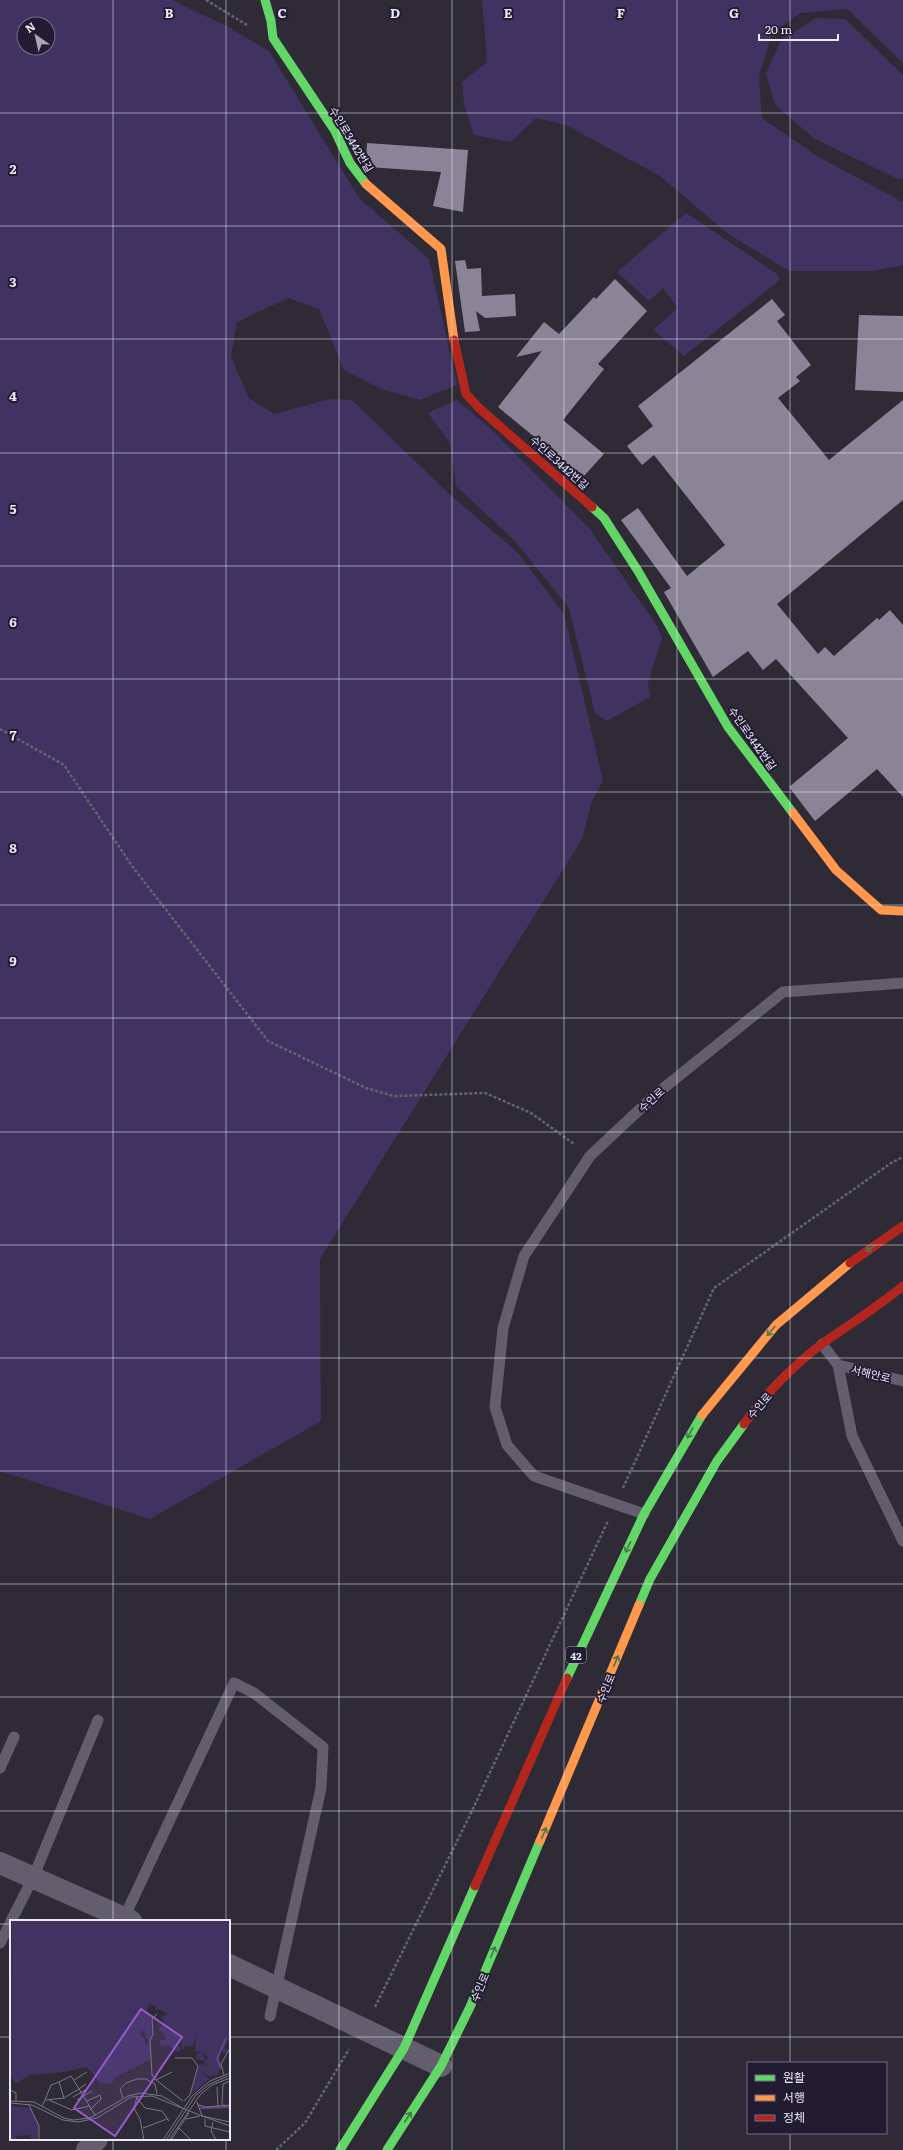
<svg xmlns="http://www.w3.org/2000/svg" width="903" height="2150" viewBox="0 0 903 2150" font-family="Literata,'Noto Sans KR',serif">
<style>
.green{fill:#403361;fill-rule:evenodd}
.building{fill:#898597}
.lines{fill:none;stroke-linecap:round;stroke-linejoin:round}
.path{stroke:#666370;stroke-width:2.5;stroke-dasharray:3 2;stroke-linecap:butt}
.lane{stroke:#625e6e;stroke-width:11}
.street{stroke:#625e6e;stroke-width:22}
.fast{stroke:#63d668;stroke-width:9}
.slow{stroke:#ff974d;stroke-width:9}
.jam{stroke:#b3261e;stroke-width:9}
.oneway{stroke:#42794d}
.grid{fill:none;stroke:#ece9f9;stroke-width:1;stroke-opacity:0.55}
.labels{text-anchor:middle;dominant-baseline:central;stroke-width:4;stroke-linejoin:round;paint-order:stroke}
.shield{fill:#221c32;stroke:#afacbd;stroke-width:1}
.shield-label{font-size:10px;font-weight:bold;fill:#ece9f9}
.street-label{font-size:11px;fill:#ece9f9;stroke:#221c32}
.inset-river{fill:none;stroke:#5b468b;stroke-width:2}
.inset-road{fill:none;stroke:#7a7785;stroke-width:1}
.view{fill:#975bce;fill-opacity:0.15;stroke:#975bce;stroke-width:2}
.inset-edge{fill:none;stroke:#ece9f9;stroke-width:2}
.grid-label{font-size:13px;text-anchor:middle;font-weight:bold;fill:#ece9f9;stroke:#221c32;stroke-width:4;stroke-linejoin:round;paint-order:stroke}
</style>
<rect width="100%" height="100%" fill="#2e2b37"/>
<path class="green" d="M0,0H172L228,27L269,51L359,198L429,259L457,385L420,400L381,389L344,370L319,309L288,298L237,322L231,357L249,398L274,414L330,399L352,400L446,491L518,553L564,614L603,781L592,801L582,839L320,1259L321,1421L150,1519L0,1471ZM24,24H48V48H24Z
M482,0H903V63L847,9L800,13L772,34L759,76L762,118L817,156L903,202V265L873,271H789L727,233L660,176L566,125L536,118L511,142L474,135L464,104L462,82L487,62Z
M816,18L845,19L903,75V179H898L815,139L775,105L766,74L781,40Z
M686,213L777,274L780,280L684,356L653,330L678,308L663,288L649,301L617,272Z
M457,400L493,431L590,529L657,626L662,638L648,683L650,697L607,721L595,713L569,608L515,541L456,486L450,443L428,413Z"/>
<path class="building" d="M367,143L468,150L463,212L433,206L441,172L368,167L366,163Z
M465,260L467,269L481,268L482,296L515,294L516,316L485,318L476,311L480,331L465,332L455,261Z
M615,279L647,311L598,364L604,369L563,420L604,454L583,477L498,407L542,351L516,357L544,322L559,334L594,297L596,299Z
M772,299L785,315L777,321L811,365L796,377L800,381L778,398L829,460L903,400V500L777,604L818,654L825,647L834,656L877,618L879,620L890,610L903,625V797L877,769L815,821L789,787L848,738L776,659L763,670L748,651L713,677L664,592L671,588L621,520L638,508L687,576L725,545L654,455L642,465L627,446L653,426L638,406Z
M859,315L903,316V392L855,390Z"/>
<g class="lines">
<path class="path" d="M206,0L247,25
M0,729L64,765L132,866L268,1041L366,1088L394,1096L485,1093L531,1113L574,1144
M623,1488L714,1288L891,1163L903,1157
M375,2007L470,1815L608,1521
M276,2150L305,2123L349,2049"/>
<path class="lane" d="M822,1344L838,1365L852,1436L903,1541
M838,1365L903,1381
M644,1514L534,1476L507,1445L495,1407L503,1328L524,1256L590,1156L655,1095L783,992L903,983
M0,1768L14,1737
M124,1918L234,1683L254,1693L323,1747L321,1788L270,2016
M11,1921L33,1878L98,1720
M0,1943L11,1922"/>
<path class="street" d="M0,1863L131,1921
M229,1965L441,2066
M87,2150L97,2139"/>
<path class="fast" d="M265,0L271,21L273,38L335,131L350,163L366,184
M592,507L604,518L638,571L728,727L793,813
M639,1605L650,1579L717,1461L744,1424
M567,1678L644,1514L702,1415
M340,2150L404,2048L475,1886
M387,2150L441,2066L470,2007L540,1841"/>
<path class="slow" d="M366,184L441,249L454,340
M793,813L836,870L881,910L903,911
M702,1415L776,1325L850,1263
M540,1841L639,1605"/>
<path class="jam" d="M454,340L466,394L479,408L592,507
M850,1263L903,1226
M744,1424C764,1395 795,1364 823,1343C850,1324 878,1307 903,1286
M475,1886L567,1678"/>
</g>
<defs><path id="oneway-shaft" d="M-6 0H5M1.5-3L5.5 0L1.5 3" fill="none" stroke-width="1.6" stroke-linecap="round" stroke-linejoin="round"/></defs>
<g class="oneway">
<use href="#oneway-shaft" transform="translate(871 1248) rotate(146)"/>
<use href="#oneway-shaft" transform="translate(771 1331) rotate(130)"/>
<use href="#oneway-shaft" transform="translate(690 1433) rotate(119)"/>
<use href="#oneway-shaft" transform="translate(628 1547) rotate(116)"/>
<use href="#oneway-shaft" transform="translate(616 1661) rotate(-67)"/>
<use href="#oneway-shaft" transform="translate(544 1833) rotate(-67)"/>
<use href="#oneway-shaft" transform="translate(493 1952) rotate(-67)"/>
<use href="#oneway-shaft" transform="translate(408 2117) rotate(-57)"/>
</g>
<path class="grid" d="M113,0V1921M226,0V1921M339,0V2150M452,0V2150M564,0V2150M677,0V2150M790,0V2063M0,113H903M0,226H903M0,339H903M0,453H903M0,566H903M0,679H903M0,792H903M0,905H903M0,1018H903M0,1132H903M0,1245H903M0,1358H903M0,1471H903M0,1584H903M0,1697H903M0,1811H903M0,1924H11M229,1924H903M0,2037H11M229,2037H903M790,2133V2150M113,2139V2150M226,2139V2150"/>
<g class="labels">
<rect class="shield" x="566" y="1647" width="20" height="16" rx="3"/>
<g class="shield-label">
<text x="576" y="1655">42</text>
</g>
<g class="street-label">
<text transform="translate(352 139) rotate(59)">수인로3442번길</text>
<text transform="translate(560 462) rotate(42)">수인로3442번길</text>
<text transform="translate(753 738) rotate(55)">수인로3442번길</text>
<text transform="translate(651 1099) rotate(-42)">수인로</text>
<text transform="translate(871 1373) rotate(14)">서해안로</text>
<text transform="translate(759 1405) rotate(-49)">수인로</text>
<text transform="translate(605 1688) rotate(-67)">수인로</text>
<text transform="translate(479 1987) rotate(-67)">수인로</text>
</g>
</g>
<g transform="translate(10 1920)">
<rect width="220" height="220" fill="#2e2b37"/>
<path d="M2,0H220V118L214,128L218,130L216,133L211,131L209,136L211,148L207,155L202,157L206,150L201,157L192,152L199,159L184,172L182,170L189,145L193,144L202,149L194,143L198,137L193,133L195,141L186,139L187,133H193L185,131L186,116L183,126H175L173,131L171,123L166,125L163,116L166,126L171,127L169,133L158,125L151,126L150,120H156L153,112L148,110L154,102L151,97L158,94L150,89L146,90L145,85L139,84L137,90L141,100L142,114L140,121L136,118L135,111H131L130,115L134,118L136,126L139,121L141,139L106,157L101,164L90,163L77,147L54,152L19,155L6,164L0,154ZM0,186L20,188L29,205L28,220H20V215L6,216V220H0Z" fill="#403361"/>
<path class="inset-river" d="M211,148L207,139L216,118M190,188L220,187"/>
<path class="inset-road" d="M165,138H182L188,146L180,175L174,181M162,152L146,160L173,181M214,155L211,144L220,128M64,160L77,152M146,160L142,155L140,121L143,114L142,99L147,94M76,164L69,169L57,176L54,178L49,162L61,156L85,195M207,167L208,187M0,170L6,173V181M63,177L77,169M127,177L124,188L130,199L134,220M113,178L110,169L116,163L127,159H136L145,164L147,174M127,178L135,188L152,191L159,201M35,180L41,165L49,162M39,180L62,190L80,186M67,180L82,171M0,181L24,182L54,198L63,200L80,198L118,176L131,173L152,176L174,189M77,181L90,175L91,179L80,190M187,182L192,196M0,183L22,185L53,200L68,202L87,198L121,177L142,176L192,196L220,202M19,185L29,206V220M188,185L197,187L220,185M32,186L35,180L54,178M215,187L212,184L213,164L220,161M192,196L220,206M176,199L190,196M195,199V206L220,212M203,202L201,211L206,220M133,208L157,199M169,208L181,220M153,220L182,176L200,161L220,153M156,220L186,175L200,164L218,156M159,220L190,175L202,165L220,158M161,220L179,193"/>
<path class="view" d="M131,89L172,117L105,216L64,188Z"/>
<rect width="220" height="220" class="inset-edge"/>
</g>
<g class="grid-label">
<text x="169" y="18">B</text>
<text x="282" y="18">C</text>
<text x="395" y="18">D</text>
<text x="508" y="18">E</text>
<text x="621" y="18">F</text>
<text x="734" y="18">G</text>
<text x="13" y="174">2</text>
<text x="13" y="287">3</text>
<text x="13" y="401">4</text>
<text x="13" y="514">5</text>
<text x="13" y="627">6</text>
<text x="13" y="740">7</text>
<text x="13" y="853">8</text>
<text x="13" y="966">9</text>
</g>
<rect x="747" y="2062" width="140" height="72" fill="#221c32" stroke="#736e82"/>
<rect x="755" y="2075" width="20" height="6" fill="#63d668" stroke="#736e82"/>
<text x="783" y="2082" font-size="12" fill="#ece9f9">원활</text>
<rect x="755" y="2095" width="20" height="6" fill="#ff974d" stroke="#736e82"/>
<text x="783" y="2102" font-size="12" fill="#ece9f9">서행</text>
<rect x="755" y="2115" width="20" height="6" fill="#b3261e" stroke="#736e82"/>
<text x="783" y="2122" font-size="12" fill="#ece9f9">정체</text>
<g transform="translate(36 36) rotate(326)"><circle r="19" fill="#221c32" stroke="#736e82"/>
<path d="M0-3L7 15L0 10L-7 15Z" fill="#aaa6b5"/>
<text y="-6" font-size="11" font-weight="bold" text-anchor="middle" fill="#ece9f9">N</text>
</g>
<path d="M759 34v6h79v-6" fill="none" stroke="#ece9f9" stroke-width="2"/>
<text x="765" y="34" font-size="12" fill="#ece9f9" stroke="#221c32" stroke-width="3" paint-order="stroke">20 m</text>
</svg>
